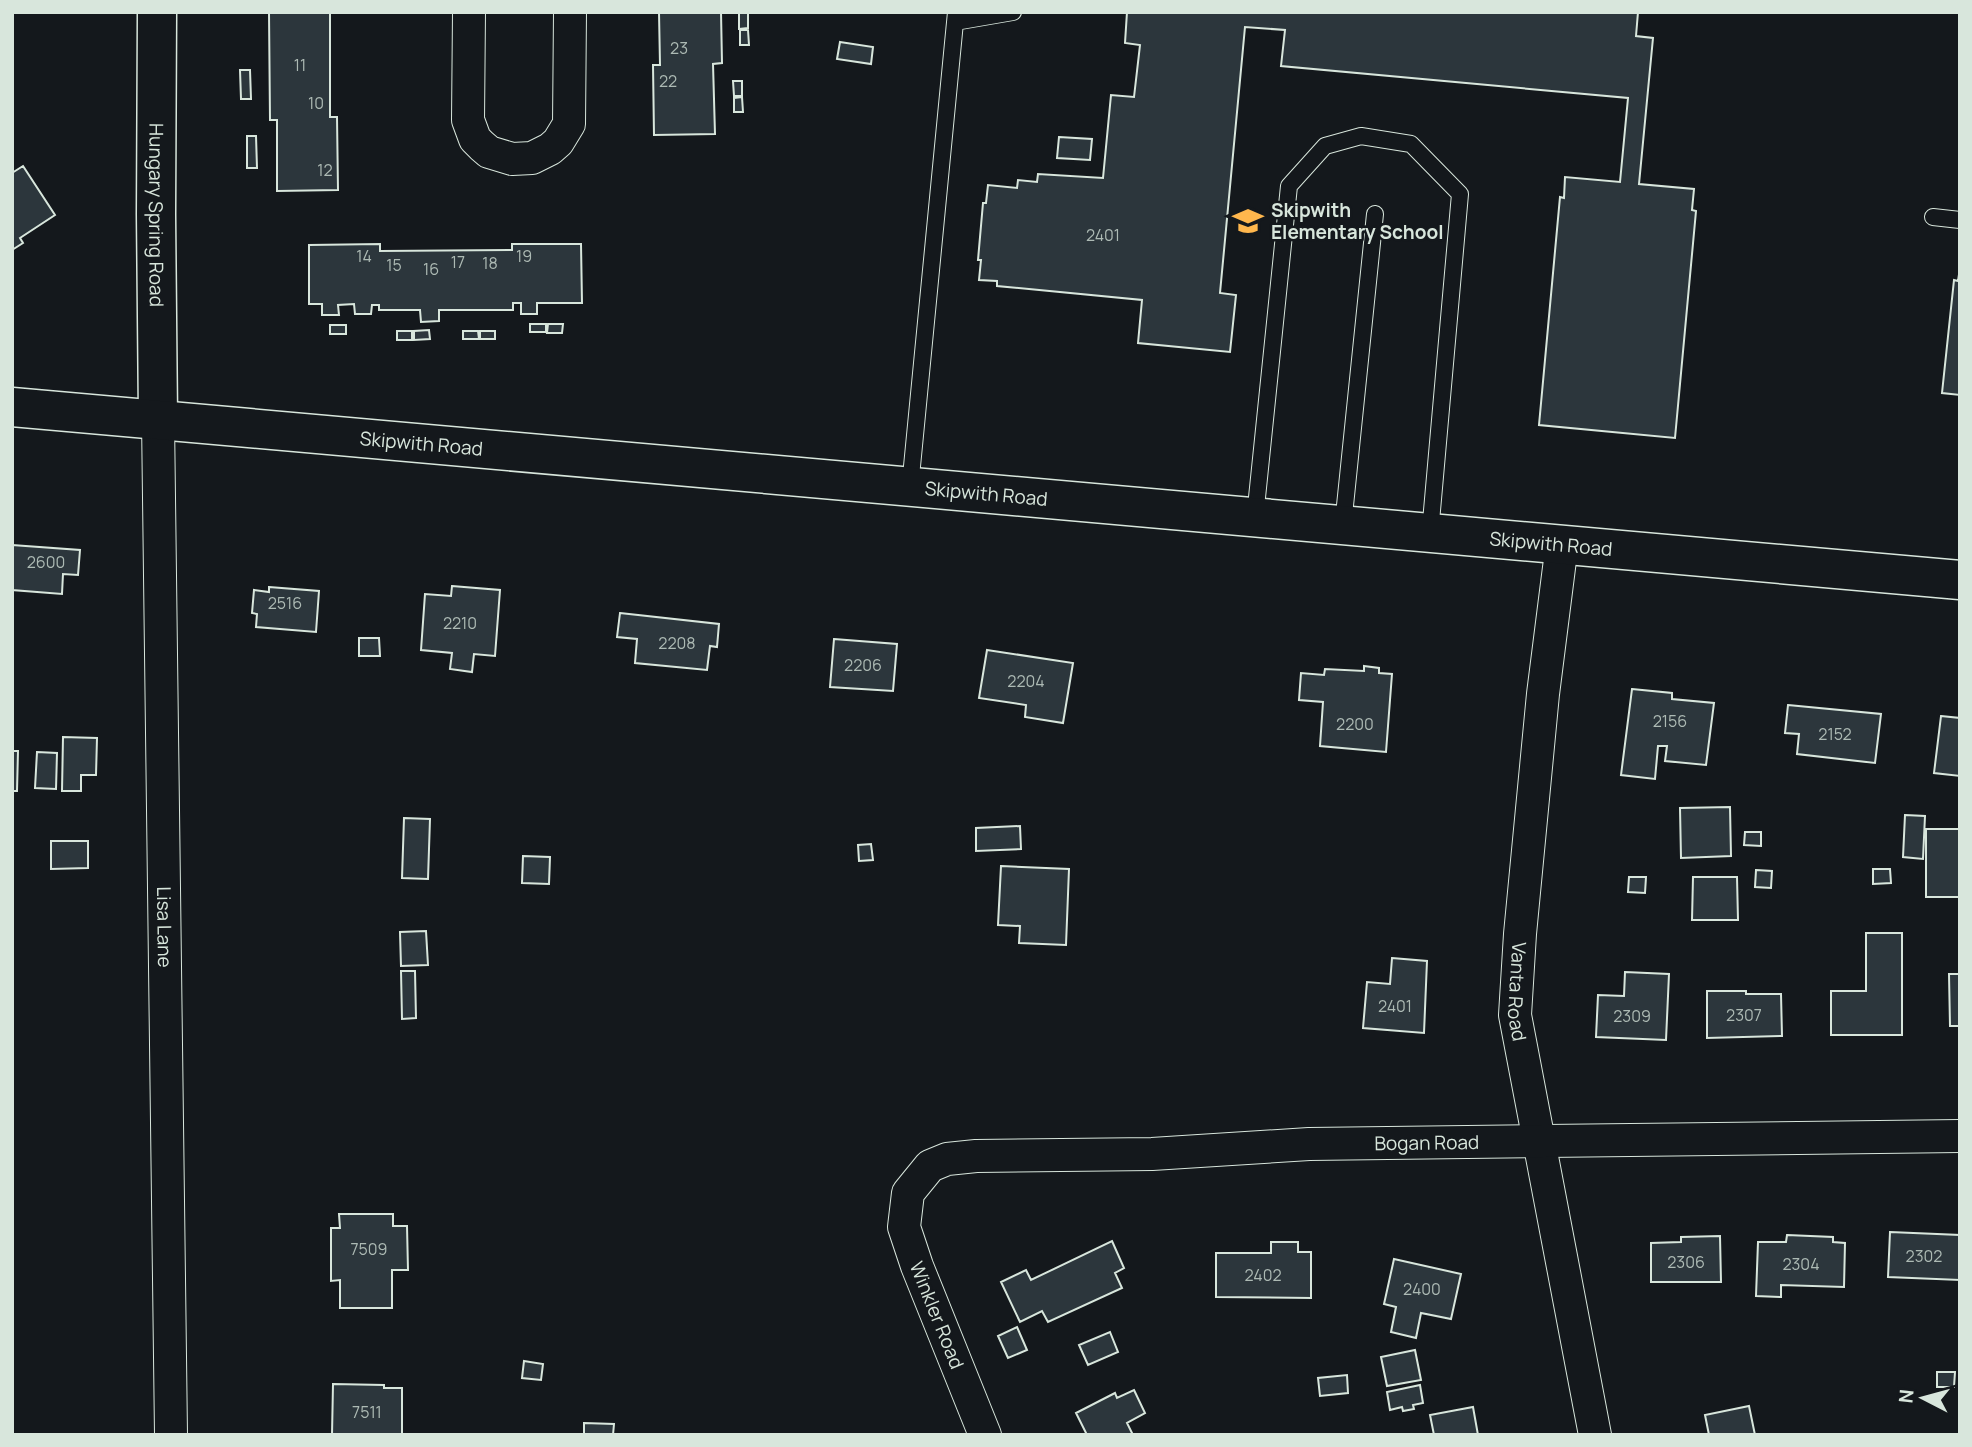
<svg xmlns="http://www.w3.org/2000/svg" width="1972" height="1447" viewBox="0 0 1972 1447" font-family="Manrope,sans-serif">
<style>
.building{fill:#2c363c;stroke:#d8e6dc;stroke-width:2}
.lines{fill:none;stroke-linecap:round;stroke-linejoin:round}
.lane-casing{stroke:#d8e6dc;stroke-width:18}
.street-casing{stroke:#d8e6dc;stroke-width:34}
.secondary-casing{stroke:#d8e6dc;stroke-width:41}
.lane{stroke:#14181c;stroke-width:16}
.street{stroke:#14181c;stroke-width:32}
.secondary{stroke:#14181c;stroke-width:38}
.labels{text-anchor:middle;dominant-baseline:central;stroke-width:5;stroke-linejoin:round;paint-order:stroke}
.number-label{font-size:16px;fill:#adbab4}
.poi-label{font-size:19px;font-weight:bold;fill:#d8e6dc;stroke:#14181c;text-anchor:start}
.street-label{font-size:19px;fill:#d8e6dc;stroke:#14181c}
</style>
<rect width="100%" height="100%" fill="#14181c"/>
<path class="building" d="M269,12H330V117H337L338,190L277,191V120H270Z
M659,12H721L722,63L713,64L715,134L654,135L653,65H660Z
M1127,12H1638L1636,36L1653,38L1639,184L1694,189L1692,210L1696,211L1675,438L1539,425L1560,197L1564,198L1565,177L1620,182L1628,98L1281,66L1285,30L1245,27L1220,293L1236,295L1230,352L1138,343L1142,300L997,286V281L979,280L981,260H978L983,203H986L988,185L1017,188L1018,180L1037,182L1038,174L1103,178L1111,95L1134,97L1140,45L1125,43Z
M739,13H748V28L739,29Z
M740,30H748L749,45H740Z
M840,42L873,47L871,64L837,59Z
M240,70H250L251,99H241Z
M733,81H742V96H734Z
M742,97L743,112H734V98Z
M247,136H256L257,168H247Z
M1059,137L1092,139L1090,160L1057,158Z
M23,166L55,215L20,238L23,243L12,250V173Z
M380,244V251L512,250V244H581L582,303H537V314H521V303H513V310H439V321L421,322L420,310H379V305H372L371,314H355L354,304L338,305L339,315H322V304H309V245Z
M1960,268V395L1942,393L1954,280L1958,281Z
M530,324H546V332H530Z
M548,324H563L562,333H547Z
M330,325H346V334H330Z
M429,330L430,339L414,340V331Z
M397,331H412V340H397Z
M463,331H478L479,339H463Z
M480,331H495V339H480Z
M12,545L80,550L78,575L63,574L62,594L12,590Z
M452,586L500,590L495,656L474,654L472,672L450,669L452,653L421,650L425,594L451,596Z
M269,587L319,591L316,632L256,627L257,614L252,613L254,590L269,592Z
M620,613L719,624L717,647L710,646L707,670L635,663L637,639L617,637Z
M359,638H379L380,656H359Z
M834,639L897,644L893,691L830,687Z
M987,650L1073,663L1063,723L1025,717L1026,705L979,698Z
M1364,666L1379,668V673L1392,674L1386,752L1320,746L1323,702L1299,700L1301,673L1324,675L1325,669L1364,671Z
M1632,689L1672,693V699L1714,703L1706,765L1665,761L1667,746H1658L1655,779L1621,775Z
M1788,705L1881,714L1875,763L1797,754L1799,734L1785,733Z
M1941,716L1960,718V776L1934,773Z
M63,737L97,738L96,775H81V791H62Z
M12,751H18L17,791H12Z
M37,752L57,753L56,789L35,788Z
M1730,807L1731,856L1681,858L1680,808Z
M1905,815L1925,816L1923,859L1903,857Z
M404,818L430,819L428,879L402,878Z
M1020,826L1021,849L976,851V828Z
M1926,829H1960V897H1926Z
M1745,832H1761V846L1744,845Z
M51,841H88V868L51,869Z
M871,844L873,860L859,861L858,845Z
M523,856L550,857L549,884L522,883Z
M1001,866L1069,869L1066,945L1019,943L1020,926L998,925Z
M1873,869H1890L1891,883L1873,884Z
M1756,870L1772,871L1771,888L1755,887Z
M1629,877H1646L1645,893L1628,892Z
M1693,877H1737L1738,920H1692Z
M426,931L428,965L401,966L400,932Z
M1866,933H1902V1035H1831V991H1866Z
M1392,958L1427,961L1424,1033L1363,1028L1367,982L1390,984Z
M401,971H415L416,1018L402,1019Z
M1625,972L1669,974L1666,1040L1596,1037L1598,995L1624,996Z
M1949,974H1960V1026H1950Z
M1707,991H1746V994H1781L1782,1036L1707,1038Z
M339,1214H393V1226H407L408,1270H392V1308H340V1280L331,1281V1228H340Z
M1890,1232L1960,1235V1280L1888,1277Z
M1787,1235L1833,1237V1242L1845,1243L1844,1287L1781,1285V1297L1756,1296L1758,1242H1786Z
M1720,1236L1721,1282H1651V1243L1681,1242V1237Z
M1112,1241L1124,1268L1115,1273L1122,1288L1048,1322L1042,1311L1020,1322L1001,1282L1026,1270L1031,1280Z
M1271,1242H1298V1252H1311V1298L1216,1297V1253H1271Z
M1394,1259L1461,1274L1451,1319L1421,1313L1416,1338L1391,1332L1396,1307L1384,1304Z
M1017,1327L1027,1350L1008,1358L998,1336Z
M1110,1332L1118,1352L1088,1365L1079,1345Z
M1415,1350L1421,1380L1387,1386L1381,1357Z
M524,1361L543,1364L541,1380L522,1378Z
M1937,1372H1955L1954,1387H1937Z
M1347,1375L1348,1393L1320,1396L1318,1378Z
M333,1384L384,1385V1388H402V1435H332Z
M1420,1385L1423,1403L1413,1405L1414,1409L1403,1411L1402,1407L1390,1410L1387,1392Z
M1134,1390L1145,1413L1127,1423L1133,1435H1087L1076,1413L1115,1393L1117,1398Z
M1749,1406L1755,1435H1709L1705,1415Z
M1473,1407L1478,1435H1434L1430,1415Z
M584,1423L614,1424L613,1435H584Z"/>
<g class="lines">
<g class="lane-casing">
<path id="lane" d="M955,22L1013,12
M1933,217L1960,220
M910,487L956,12
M1255,517L1289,186L1325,146L1361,136L1411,144L1460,194L1430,533
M1343,525L1375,214"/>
</g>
<g class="street-casing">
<g id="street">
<path d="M469,12L468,120L475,139L482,146L489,152L512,159L532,158L550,149L558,142L569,124L570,12"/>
<path id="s1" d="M158,419L171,1435"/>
<path id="s2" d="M1562,544L1543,694L1520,934L1515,1015L1595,1435"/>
<path id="s3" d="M985,1435L917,1266L904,1227L908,1193L930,1166L947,1159L976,1156L1152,1154L1309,1144L1960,1136"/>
</g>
</g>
<g class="secondary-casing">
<g id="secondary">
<path id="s4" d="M157,12L156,214L158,419"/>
<path id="s5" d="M12,407L1960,580"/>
</g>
</g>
<use href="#lane" class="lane"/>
<use href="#street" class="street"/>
<use href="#secondary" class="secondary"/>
</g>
<defs>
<g id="school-bare" transform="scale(2.415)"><path d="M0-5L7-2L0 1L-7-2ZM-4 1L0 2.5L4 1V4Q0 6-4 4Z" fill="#ffb74d" stroke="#14181c" stroke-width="2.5" paint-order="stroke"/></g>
</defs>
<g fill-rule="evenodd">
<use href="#school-bare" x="1248" y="221"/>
</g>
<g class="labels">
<g class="number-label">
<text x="679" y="48">23</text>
<text x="300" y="65">11</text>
<text x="668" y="81">22</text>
<text x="316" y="103">10</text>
<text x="325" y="170">12</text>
<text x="1103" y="235">2401</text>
<text x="364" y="256">14</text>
<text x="524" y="256">19</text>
<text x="458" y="262">17</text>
<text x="490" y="263">18</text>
<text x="394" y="265">15</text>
<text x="431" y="269">16</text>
<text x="46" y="562">2600</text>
<text x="285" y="603">2516</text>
<text x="460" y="623">2210</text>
<text x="677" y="643">2208</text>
<text x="863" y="665">2206</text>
<text x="1026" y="681">2204</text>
<text x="1670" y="721">2156</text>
<text x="1355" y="724">2200</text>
<text x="1835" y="734">2152</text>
<text x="1395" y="1006">2401</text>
<text x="1744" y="1015">2307</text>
<text x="1632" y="1016">2309</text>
<text x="369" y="1249">7509</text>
<text x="1924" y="1256">2302</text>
<text x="1686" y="1262">2306</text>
<text x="1801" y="1264">2304</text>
<text x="1263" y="1275">2402</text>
<text x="1422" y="1289">2400</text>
<text x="367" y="1412">7511</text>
</g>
<g class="poi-label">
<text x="1271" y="210">Skipwith<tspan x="1271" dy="22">Elementary School</tspan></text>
</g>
<g class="street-label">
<text stroke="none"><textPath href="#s4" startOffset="203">Hungary Spring Road</textPath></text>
<text stroke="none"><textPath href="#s5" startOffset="411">Skipwith Road</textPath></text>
<text stroke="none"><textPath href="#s5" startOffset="978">Skipwith Road</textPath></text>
<text stroke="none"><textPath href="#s5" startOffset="1545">Skipwith Road</textPath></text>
<text stroke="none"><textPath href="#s1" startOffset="508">Lisa Lane</textPath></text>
<text stroke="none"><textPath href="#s2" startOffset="450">Vanta Road</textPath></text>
<text stroke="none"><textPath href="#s3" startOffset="791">Bogan Road</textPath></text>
<text transform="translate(937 1315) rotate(68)">Winkler Road</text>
</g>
</g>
<rect width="1972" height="1447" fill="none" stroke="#d8e6dc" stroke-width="28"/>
<g transform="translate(1923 1398) rotate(276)" stroke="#14181c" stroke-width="5" paint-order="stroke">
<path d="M0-5L12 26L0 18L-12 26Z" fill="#d8e6dc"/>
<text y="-10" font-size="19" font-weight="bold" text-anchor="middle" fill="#d8e6dc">N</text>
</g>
</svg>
